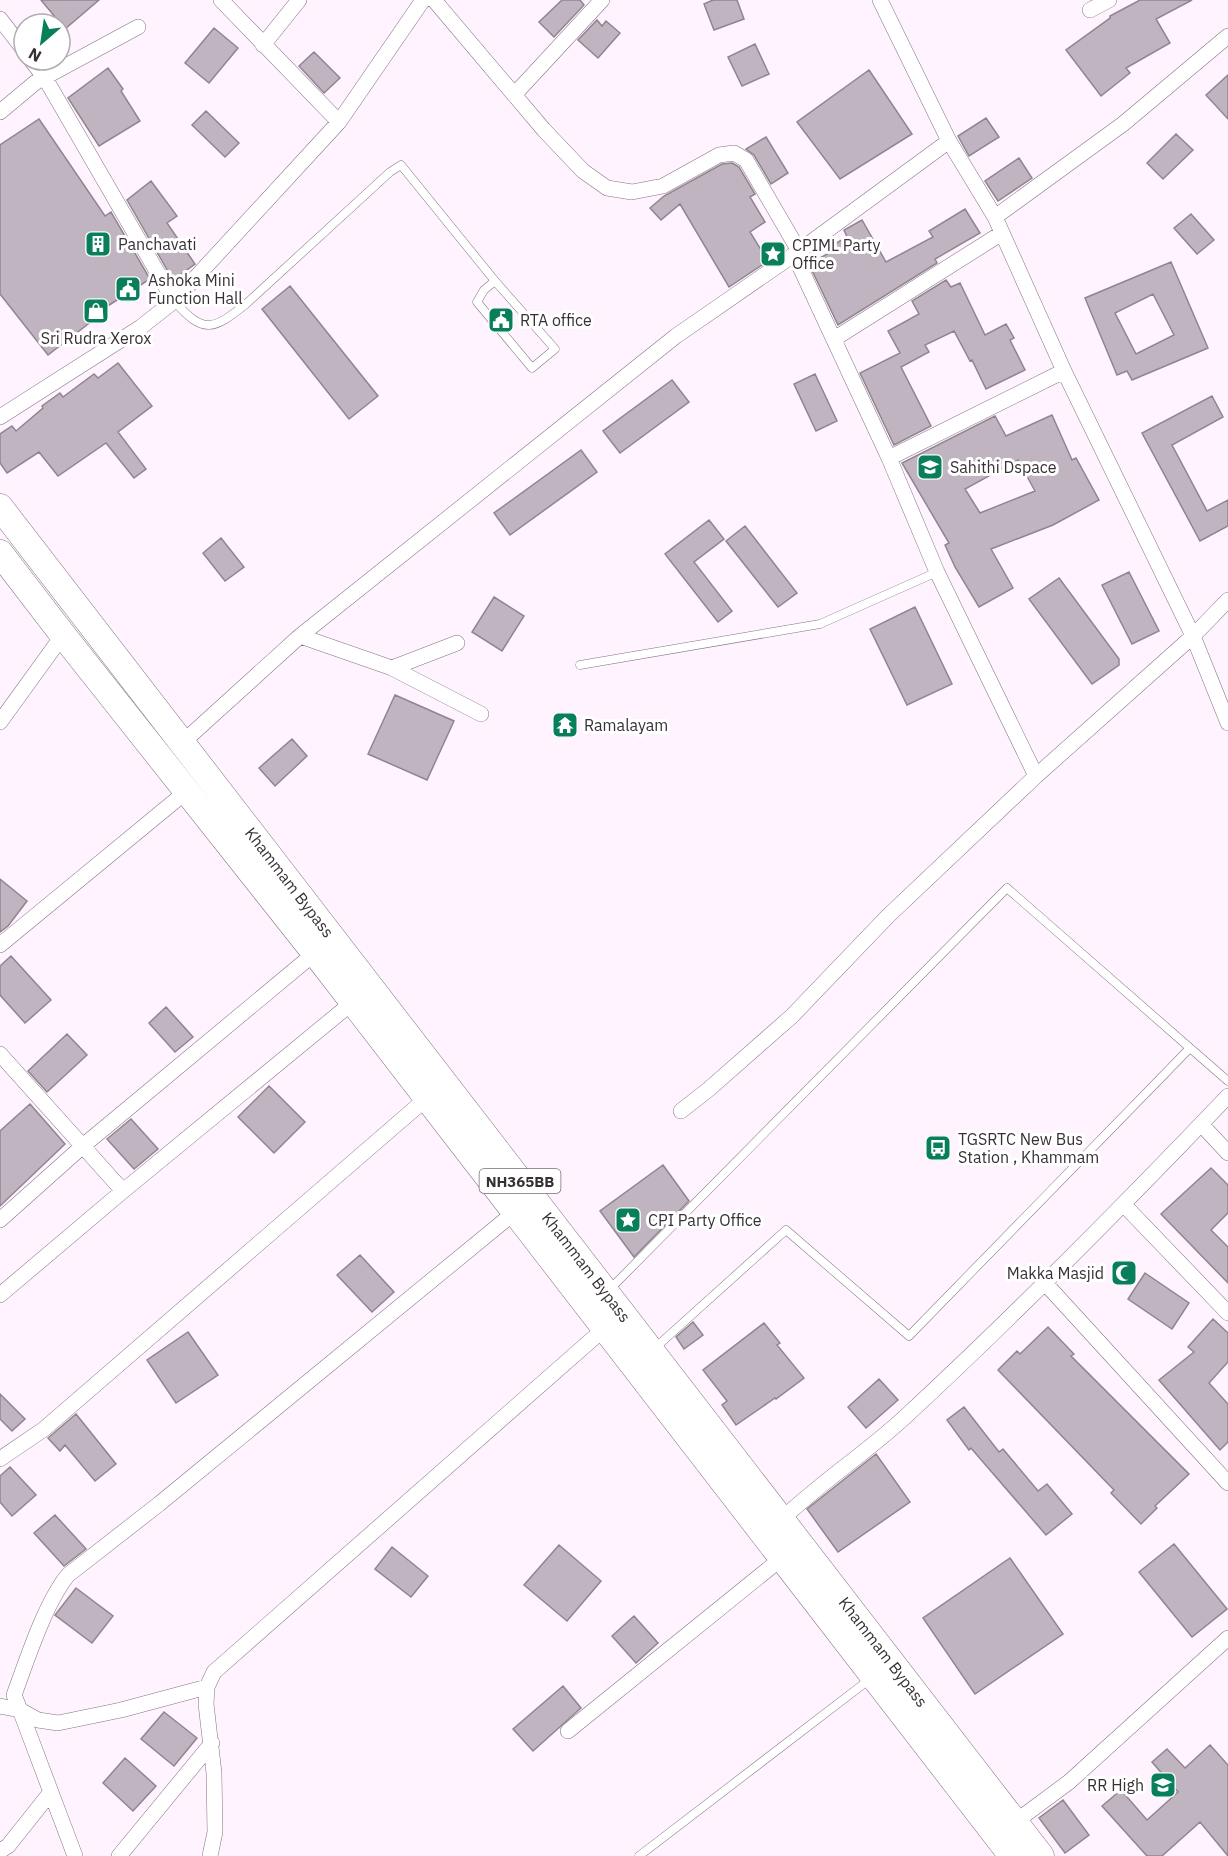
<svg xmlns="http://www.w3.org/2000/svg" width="1228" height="1856" viewBox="0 0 1228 1856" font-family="'IBM Plex Sans',sans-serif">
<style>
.building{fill:#c1b4c1;stroke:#918491;stroke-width:1.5;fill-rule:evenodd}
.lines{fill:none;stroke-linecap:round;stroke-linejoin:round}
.service-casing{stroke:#827581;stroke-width:9}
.minor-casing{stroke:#827581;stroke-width:16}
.trunk-casing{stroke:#827581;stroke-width:27}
.service{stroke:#fff;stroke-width:8}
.minor{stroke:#fff;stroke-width:15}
.trunk{stroke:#fff;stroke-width:26}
.labels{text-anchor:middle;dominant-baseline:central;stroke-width:6;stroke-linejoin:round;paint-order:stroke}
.shield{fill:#fff;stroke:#736f72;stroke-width:1.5}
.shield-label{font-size:15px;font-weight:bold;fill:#373136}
.poi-label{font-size:16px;fill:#373136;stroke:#fff;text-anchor:start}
.street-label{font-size:16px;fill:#373136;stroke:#fff}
</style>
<rect width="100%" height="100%" fill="#fef3fe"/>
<path class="building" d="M41,0H99L65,29Z
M562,0H580L584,5L554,37L539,22Z
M713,0H737L744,19L714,30L704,4Z
M1140,0H1192L1156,19L1170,43L1126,68L1130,73L1101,96L1066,50L1110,18V16Z
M597,20L602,26L606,21L620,33L598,58L578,40Z
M214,28L238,48L209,83L185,63Z
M755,44L769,74L742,86L728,57Z
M314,52L340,78L324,93L299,66Z
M108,68L123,89L121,91L140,121L99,146L68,98Z
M869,70L912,134L840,179L797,122Z
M1228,75V119L1206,95Z
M206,111L239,143L225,157L192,125Z
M986,118L999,137L969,156L958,136Z
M39,119L105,216L111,212L150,279L103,309L105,311L48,355L0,294V145Z
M1176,134L1193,150L1163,179L1147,163Z
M766,137L788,173L771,184L754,155L746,149Z
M1019,158L1032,178L998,201L985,181Z
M732,163L739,167L755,194L750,197L765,222L750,232L768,261L729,287L680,204L661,220L650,208L664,196L722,164Z
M151,181L177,216L167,223L195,264L173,280L127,200Z
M965,209L980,233L935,259L937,263L838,325L809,264L829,253L826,249L847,237L844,230L862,220L886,262L933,237L929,231Z
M1191,214L1214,240L1197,254L1174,228Z
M1171,262L1208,348L1132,380L1127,371L1117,375L1085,298ZM1153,294L1174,335L1136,354L1115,313Z
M946,280L951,287L960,283L985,335L1006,324L1014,338L1010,340L1025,370L986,389L972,360L970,361L954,331L925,345L929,352L901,367L931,426L894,445L860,373L900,353L888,331L919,314L912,301Z
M290,286L378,396L349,419L262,309Z
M118,363L152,406L118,432L146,469L134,478L106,443L58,476L39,452L7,473L0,463V434L12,426L16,431L43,408L42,406L60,393L63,397L94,374L98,378Z
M815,374L837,421L816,431L794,384Z
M672,380L689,402L620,453L603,431Z
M1212,396L1223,417L1172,445L1207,511L1228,500V526L1200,541L1142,433Z
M1052,415L1072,460L1076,458L1099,500L1053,525L991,549L1013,588L979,607L955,567L945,545L949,543L902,463L995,416L1006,436ZM1018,460L1035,491L980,513L965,489Z
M581,450L597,472L510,535L494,513Z
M709,520L724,539L694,562L732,611L718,622L665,554Z
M745,526L797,593L778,607L726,541Z
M221,538L244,567L225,581L203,553Z
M1129,572L1159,631L1132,644L1102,585Z
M1059,578L1119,659V665L1092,684L1029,599Z
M494,597L524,616L502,651L472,632Z
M915,607L952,684L907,705L870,629Z
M395,695L454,721L427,780L368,754Z
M292,739L307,756L275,786L259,768Z
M0,879L27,901L8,926L0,932Z
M11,956L51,1000L25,1023L0,995V966Z
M166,1007L193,1037L175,1052L149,1023Z
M67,1034L87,1055L47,1092L28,1071Z
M269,1086L305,1122L274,1153L238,1117Z
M30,1104L65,1144L0,1206V1131Z
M131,1119L158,1149L134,1169L107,1139Z
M663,1165L689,1201L634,1257L600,1211Z
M1211,1168L1228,1185V1213L1211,1230L1228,1247V1283L1161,1214Z
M360,1255L394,1292L372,1312L337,1275Z
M1145,1273L1189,1303L1172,1329L1128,1299Z
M1213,1319L1228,1333V1362L1209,1383L1228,1404V1442L1220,1450L1159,1380L1194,1352L1188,1347Z
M693,1322L703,1335L684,1349L676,1337Z
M764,1323L780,1343L777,1345L804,1378L776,1399L775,1398L736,1425L722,1405L727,1401L703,1370Z
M1048,1327L1074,1354L1071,1356L1189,1474L1155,1506L1157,1508L1141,1524L1111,1493L1114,1490L998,1370L1017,1351L1020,1354Z
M188,1332L218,1375L176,1403L147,1360Z
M879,1379L898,1400L866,1428L848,1407Z
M0,1394L25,1419L12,1431L0,1419Z
M964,1407L999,1452L1003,1449L1038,1491L1047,1484L1072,1514L1046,1535L971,1448L969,1450L947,1420Z
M76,1414L116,1464L95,1481L65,1445L60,1451L48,1438Z
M876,1454L910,1502L838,1552L807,1509Z
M10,1467L36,1495L12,1516L0,1502V1476Z
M55,1515L86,1549L64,1566L34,1533Z
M1174,1544L1227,1609L1192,1637L1139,1572Z
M559,1545L601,1581L567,1621L524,1585Z
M392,1547L428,1576L411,1597L375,1569Z
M1010,1558L1063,1634L975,1694L923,1618Z
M76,1588L113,1616L92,1643L55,1615Z
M634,1616L658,1643L636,1663L612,1636Z
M563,1686L581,1708L533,1751L513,1729Z
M164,1712L197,1738L174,1766L141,1739Z
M1210,1745L1228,1765V1856L1200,1822L1162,1856H1147L1102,1806L1121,1790L1147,1820L1178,1792L1152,1762L1167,1749L1185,1768Z
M125,1758L156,1786L133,1811L103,1783Z
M1063,1800L1089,1835L1065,1853L1039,1818Z"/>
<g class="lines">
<g class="service-casing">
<path id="service" d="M174,301C204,335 213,330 246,304L390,172L401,165L495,281L555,349L532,368L477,302L484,290L495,281
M580,665L820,624L937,572
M610,1289L1007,888L1190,1048
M655,1348L786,1230L909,1336L1190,1048L1228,1081
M639,1856L870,1679"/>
</g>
<g class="minor-casing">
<path id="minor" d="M221,0L339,122
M434,0L544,130L583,171L607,188L632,192L663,186L719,155L734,153L746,160L799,251
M880,0L949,141
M1090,10L1109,0
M0,19L24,50
M263,45L299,0
M31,60L45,78L174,301
M514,95L602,0
M0,112L36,82L138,27
M995,217L1123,124L1228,36
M794,254L889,458L937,572L1036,776
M834,339L1002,233
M0,417L141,327L174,301L339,122L423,0
M889,458L1064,371
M300,636L392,668L481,714
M392,668L457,643
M0,722L63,635
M182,743L300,636L676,336L799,251L949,141L995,217L1064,371L1193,636L1228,600
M0,945L187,791
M0,1054L123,1191
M681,1111L709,1089L792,1016L888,916L1036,776L1193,636L1228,723
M1201,1124L1228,1153
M1124,1205L1228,1313
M0,1220L84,1145L315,953
M1045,1283L1228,1483
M0,1295L123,1191L353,1002
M0,1459L44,1429L427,1098
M776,1525C815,1486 864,1455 905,1417C1016,1314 1123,1206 1228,1096
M0,1706L20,1710L14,1695C27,1660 45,1603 68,1575L159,1504L515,1212
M20,1710L38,1720L58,1723L121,1710L207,1687
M20,1710L75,1856
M568,1731L782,1558
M1015,1822L1069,1782L1228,1638
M0,1851L8,1846L51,1792
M119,1856L212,1743
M210,1856L215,1832L214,1773L206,1704L207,1687L214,1672L605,1328"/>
</g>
<g class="trunk-casing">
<g id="trunk">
<path id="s1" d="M0,507L1041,1856"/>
<path d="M0,553L63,635L322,962L1012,1856"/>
</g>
</g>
<use href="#service" class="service"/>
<use href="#minor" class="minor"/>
<use href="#trunk" class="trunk"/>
</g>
<defs>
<g id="building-square" transform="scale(1.35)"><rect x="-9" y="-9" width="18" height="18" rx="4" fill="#087e5b" stroke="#fff"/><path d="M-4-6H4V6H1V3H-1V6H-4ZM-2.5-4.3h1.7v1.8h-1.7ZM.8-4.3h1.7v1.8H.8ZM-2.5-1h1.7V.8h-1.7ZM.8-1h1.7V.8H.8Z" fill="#fff"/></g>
<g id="sight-square" transform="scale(1.35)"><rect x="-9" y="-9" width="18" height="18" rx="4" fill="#087e5b" stroke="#fff"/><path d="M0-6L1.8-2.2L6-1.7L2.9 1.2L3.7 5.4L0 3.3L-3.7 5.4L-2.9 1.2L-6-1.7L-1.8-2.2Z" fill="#fff"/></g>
<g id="civic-square" transform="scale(1.35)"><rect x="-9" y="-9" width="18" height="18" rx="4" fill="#087e5b" stroke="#fff"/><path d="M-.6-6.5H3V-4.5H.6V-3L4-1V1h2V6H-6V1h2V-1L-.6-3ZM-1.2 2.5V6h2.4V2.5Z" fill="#fff"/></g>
<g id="shop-square" transform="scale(1.35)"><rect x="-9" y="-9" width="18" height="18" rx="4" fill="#087e5b" stroke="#fff"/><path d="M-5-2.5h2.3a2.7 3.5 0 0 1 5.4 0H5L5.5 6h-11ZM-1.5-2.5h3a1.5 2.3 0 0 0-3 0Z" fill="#fff"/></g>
<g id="school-square" transform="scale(1.35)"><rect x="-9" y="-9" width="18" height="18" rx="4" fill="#087e5b" stroke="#fff"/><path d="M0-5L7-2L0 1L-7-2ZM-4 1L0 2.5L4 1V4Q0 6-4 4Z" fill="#fff"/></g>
<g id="temple-square" transform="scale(1.35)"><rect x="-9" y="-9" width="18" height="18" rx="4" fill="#087e5b" stroke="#fff"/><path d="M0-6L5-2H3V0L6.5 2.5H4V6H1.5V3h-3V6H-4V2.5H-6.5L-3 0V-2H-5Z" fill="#fff"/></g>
<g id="bus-square" transform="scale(1.35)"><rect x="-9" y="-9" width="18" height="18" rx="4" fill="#087e5b" stroke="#fff"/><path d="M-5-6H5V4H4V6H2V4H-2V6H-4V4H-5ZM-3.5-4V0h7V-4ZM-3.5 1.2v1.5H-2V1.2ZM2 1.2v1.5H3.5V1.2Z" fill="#fff"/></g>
<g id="mosque-square" transform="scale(1.35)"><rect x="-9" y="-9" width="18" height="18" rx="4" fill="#087e5b" stroke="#fff"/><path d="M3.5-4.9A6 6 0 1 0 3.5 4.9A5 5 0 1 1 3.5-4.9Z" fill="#fff"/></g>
</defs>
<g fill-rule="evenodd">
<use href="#building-square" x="98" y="244"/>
<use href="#sight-square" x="773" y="254"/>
<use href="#civic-square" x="128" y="289"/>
<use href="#shop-square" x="96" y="311"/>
<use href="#civic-square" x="501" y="320"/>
<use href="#school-square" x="930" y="467"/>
<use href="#temple-square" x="565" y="725"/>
<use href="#bus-square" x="938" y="1148"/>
<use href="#sight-square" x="628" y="1220"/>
<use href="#mosque-square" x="1124" y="1273"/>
<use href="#school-square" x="1163" y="1785"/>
</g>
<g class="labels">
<rect class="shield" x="479.5" y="1169" width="81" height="24" rx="4.5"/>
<g class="shield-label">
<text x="520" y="1181">NH365BB</text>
</g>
<g class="poi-label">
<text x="118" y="244">Panchavati</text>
<text x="792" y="245">CPIML Party<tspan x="792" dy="18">Office</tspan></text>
<text x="148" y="280">Ashoka Mini<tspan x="148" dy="18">Function Hall</tspan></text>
<text x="520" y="320">RTA office</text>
<text x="96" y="338" text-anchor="middle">Sri Rudra Xerox</text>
<text x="950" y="467">Sahithi Dspace</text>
<text x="584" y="725">Ramalayam</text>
<text x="958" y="1139">TGSRTC New Bus<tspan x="958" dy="18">Station , Khammam</tspan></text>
<text x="648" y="1220">CPI Party Office</text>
<text x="1104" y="1273" text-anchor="end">Makka Masjid</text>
<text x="1144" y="1785" text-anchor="end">RR High</text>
</g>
<g class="street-label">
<text stroke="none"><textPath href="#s1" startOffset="474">Khammam Bypass</textPath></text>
<text stroke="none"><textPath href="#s1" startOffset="960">Khammam Bypass</textPath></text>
<text stroke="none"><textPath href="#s1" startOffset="1446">Khammam Bypass</textPath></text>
</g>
</g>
<g transform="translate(42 42) rotate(209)"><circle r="28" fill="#ffffff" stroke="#afadaf" stroke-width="1.5"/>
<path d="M0-4.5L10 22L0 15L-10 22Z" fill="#087e5b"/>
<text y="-9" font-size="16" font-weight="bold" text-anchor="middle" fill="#373136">N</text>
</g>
</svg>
